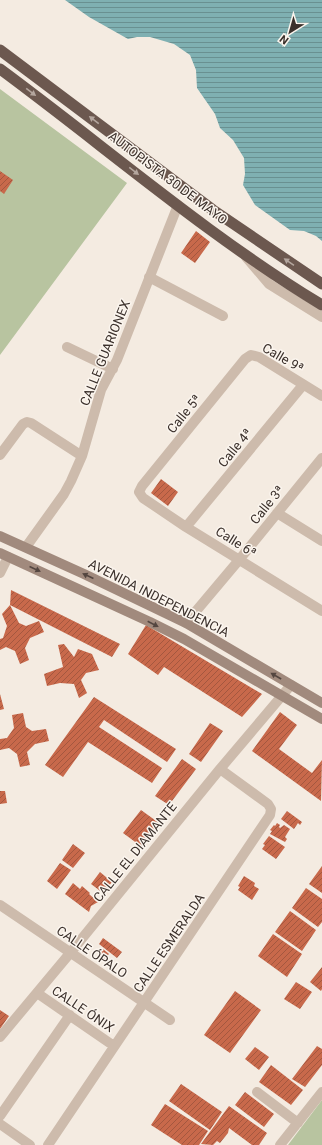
<svg xmlns="http://www.w3.org/2000/svg" width="322" height="1145" viewBox="0 0 322 1145" font-family="Roboto,sans-serif">
<style>
.grass{fill:#b8c4a0}
.water{fill:url(#water-rules)}
.building{fill:url(#building-hatch)}
.lines{fill:none;stroke-linecap:round;stroke-linejoin:round}
.minor{stroke:#cdbbac;stroke-width:10}
.secondary{stroke:#a18a7d;stroke-width:10}
.trunk{stroke:#6c584f;stroke-width:11}
.oneway{fill:#b4a69e}
.oneway2{fill:#544640}
.labels{text-anchor:middle;dominant-baseline:central;stroke-width:3;stroke-linejoin:round;paint-order:stroke}
.street-label{font-size:13px;fill:#3b302b;stroke:#fbf5ee}
</style>
<defs>
<pattern id="water-rules" width="6" height="5" patternUnits="userSpaceOnUse"><rect width="6" height="5" fill="#7fb0b2"/><path d="M0 2.5h6" fill="none" stroke="#699091"/></pattern>
<pattern id="building-hatch" width="6" height="6" patternUnits="userSpaceOnUse"><rect width="6" height="6" fill="#c8694b"/><path d="M-1 1l2-2M0 6l6-6M5 7l2-2" fill="none" stroke="#a4573f"/></pattern>
</defs>
<rect width="100%" height="100%" fill="#f4ebe1"/>
<path class="grass" d="M0,89L127,183L0,355Z
M322,1100V1145H288Z"/>
<path class="water" d="M65,0H322V241L316,236L304,231L290,230L255,205L243,185L245,174L244,158L233,140L220,128L215,114L197,88L196,70L190,55L174,44L150,37H137L128,39L89,17Z"/>
<path class="building" d="M0,171L13,180L4,194L0,191Z
M196,231L210,242L195,263L181,253Z
M161,479L178,492L168,506L151,493Z
M11,590L120,644L112,657L10,605L19,623L26,626L39,621L44,632L30,638L25,648L29,660L20,664L15,651L6,647L0,650V639L3,638L7,626L2,614L10,605Z
M146,625L262,694L242,717L164,667L158,675L128,654Z
M64,644L74,657L78,649L92,654L99,670L86,673L81,680L87,693L79,698L74,684L60,683L47,686L44,674L63,667L58,645Z
M0,694L4,709L0,710Z
M94,697L176,749L167,762L104,720L99,727L162,768L152,783L88,742L63,777L45,765Z
M280,712L297,725L279,749L312,773L322,760L321,801L252,751Z
M23,713L26,727L32,731L46,729L49,741L35,744L27,752L30,765L20,767L17,754L9,748L0,750V739L7,738L14,728L12,715Z
M210,723L223,731L201,762L189,754Z
M182,759L196,769L169,805L155,796Z
M0,791H5L7,803L0,804Z
M141,810L159,823L142,847L123,833Z
M287,811L302,822L300,825L298,823L294,829L281,819Z
M277,823L280,825L279,827L280,828L284,825L290,829L285,837L287,839L285,842L270,834L272,831L270,830L274,825L275,826Z
M269,836L285,847L276,859L262,849L265,845L263,844Z
M73,844L85,853L73,868L62,860Z
M60,863L71,870L57,889L47,881Z
M322,866V893L309,884Z
M100,872L112,882L103,893L91,884Z
M244,876L255,883L254,886L259,889L252,900L238,890L240,887L238,886Z
M73,883L80,889L82,886L90,893L89,894L98,902L91,906L89,912L65,894Z
M306,888L322,899V922L318,927L292,908Z
M290,911L316,930L302,951L275,932Z
M273,934L302,954L287,977L258,956Z
M103,938L122,952L117,958L99,944Z
M103,949L109,954L102,961L97,957Z
M322,967V989L321,991L310,982Z
M296,982L312,992L300,1009L284,999Z
M235,991L261,1010L230,1053L204,1035Z
M0,1010L9,1016L0,1029Z
M317,1046L322,1049V1065L305,1087L292,1079Z
M255,1047L269,1057L259,1070L245,1059Z
M271,1065L303,1090L291,1105L259,1082Z
M181,1084L222,1112L210,1130L169,1101Z
M245,1092L274,1114L264,1127L235,1105Z
M165,1104L208,1131L199,1145H182L151,1125Z
M229,1106L267,1133L259,1145H252L229,1128L228,1133L220,1143L217,1141L213,1145L201,1144Z"/>
<g class="lines">
<path class="minor" d="M246,257L269,284L322,317
M149,277L223,316
M67,347L113,369
M322,396L259,357L251,355L245,359L142,486L139,492L143,498L186,527L322,611
M0,455L23,424L27,422L31,423L82,456
M277,513L322,541
M186,527L303,385
M26,547L64,494L71,481L82,456L101,390L117,360L178,205
M0,573L8,557
M186,623L239,560L322,458
M0,905L170,1020
M37,993L114,1046
M0,1037L71,952L220,769L291,685
M257,1092L298,1123
M0,1116L70,1015
M0,1124L30,1145
M48,1145L270,815L271,809L268,804L220,769
M280,1145L322,1092"/>
<path class="secondary" d="M0,536L84,574L186,623L322,703
M0,553L150,622L184,639L322,719"/>
<path class="trunk" d="M0,50L213,210L322,284
M0,69C107,148 208,236 322,305"/>
</g>
<defs><path id="oneway-solid" d="M-6-.8H1V-3.2L6.5 0L1 3.2V.8H-6Z"/></defs>
<g class="oneway">
<use href="#oneway-solid" transform="translate(31 92) rotate(37)"/>
<use href="#oneway-solid" transform="translate(94 120) rotate(-143)"/>
<use href="#oneway-solid" transform="translate(134 171) rotate(38)"/>
<use href="#oneway-solid" transform="translate(289 262) rotate(-146)"/>
</g>
<g class="oneway2">
<use href="#oneway-solid" transform="translate(35 569) rotate(24)"/>
<use href="#oneway-solid" transform="translate(88 576) rotate(-155)"/>
<use href="#oneway-solid" transform="translate(153 624) rotate(27)"/>
<use href="#oneway-solid" transform="translate(276 676) rotate(-150)"/>
</g>
<g class="labels">
<g class="street-label">
<text transform="translate(168 178) rotate(37)">AUTOPISTA 30 DE MAYO</text>
<text transform="translate(105 353) rotate(-68)">CALLE GUARIONEX</text>
<text transform="translate(283 358) rotate(30)">Calle 9ª</text>
<text transform="translate(184 414) rotate(-51)">Calle 5ª</text>
<text transform="translate(235 448) rotate(-51)">Calle 4ª</text>
<text transform="translate(267 505) rotate(-51)">Calle 3ª</text>
<text transform="translate(236 542) rotate(32)">Calle 6ª</text>
<text transform="translate(159 598) rotate(27)">AVENIDA INDEPENDENCIA</text>
<text transform="translate(135 852) rotate(-51)">CALLE EL DIAMANTE</text>
<text transform="translate(169 943) rotate(-56)">CALLE ESMERALDA</text>
<text transform="translate(92 952) rotate(34)">CALLE ÓPALO</text>
<text transform="translate(83 1009) rotate(34)">CALLE ÓNIX</text>
</g>
</g>
<g transform="translate(290 32) rotate(217)" stroke="#fbf5ee" stroke-width="3" paint-order="stroke">
<path d="M0-3L7 15L0 10L-7 15Z" fill="#3b302b"/>
<text y="-6" font-size="11" font-weight="bold" text-anchor="middle" fill="#3b302b">N</text>
</g>
</svg>
